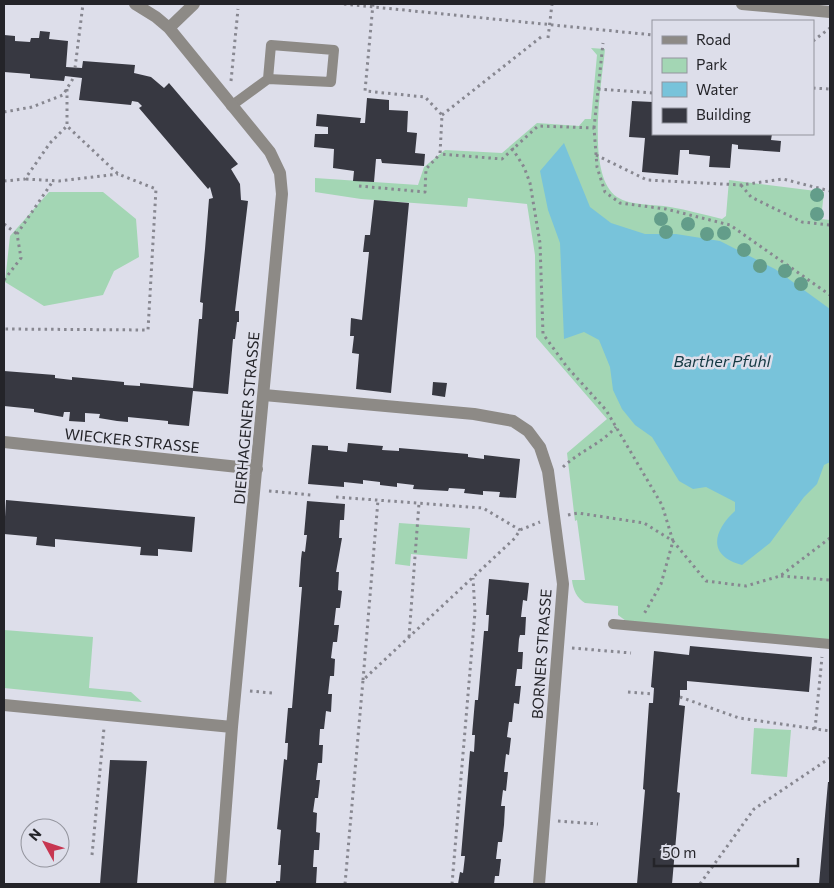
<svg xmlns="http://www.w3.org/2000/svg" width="834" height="888" viewBox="0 0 834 888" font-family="Commissioner,sans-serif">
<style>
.green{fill:#a3d6b4}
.water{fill:#78c3da}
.building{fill:#373841}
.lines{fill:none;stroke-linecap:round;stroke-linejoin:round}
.path{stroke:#878790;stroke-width:3;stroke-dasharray:2.5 4;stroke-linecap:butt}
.service{stroke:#8d8a86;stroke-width:10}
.minor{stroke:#8d8a86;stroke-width:12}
.tertiary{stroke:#8d8a86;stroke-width:12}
.tree{fill:#639d8a}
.labels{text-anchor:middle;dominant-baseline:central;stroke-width:5;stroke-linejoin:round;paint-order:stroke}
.street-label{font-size:15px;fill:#242429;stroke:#dddeea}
.water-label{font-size:16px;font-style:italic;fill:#143842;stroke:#dddeea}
</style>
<rect width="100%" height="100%" fill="#dddeea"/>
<path class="green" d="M591,48L605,49C602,82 585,176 617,197C631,206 654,204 670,207C688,210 705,215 722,219L726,216L729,180L824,192L821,219L830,220V640L626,621L618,615V606L585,603C577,598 573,590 572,580H585L577,520L575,521L567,453L607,419L536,337L535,255L527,204L468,198L467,207L361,199L315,192V178L418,185L424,167L445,150L502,153L537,123L579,126L585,119H591L597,55Z
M49,192H103L136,219L139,257L114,271L103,295L44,306L5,282L10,236Z
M399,523L470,528L467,559L411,554L410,566L395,564Z
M4,630L93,637L89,688L131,692L142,702L4,688Z
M754,728L791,730L787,777L751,774Z"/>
<path class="water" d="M564,143L590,207L611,223L645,234H676L720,241L775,269L830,309V462L824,465L817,484L804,497L770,543L742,565C707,556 713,531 735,511V502L706,487L693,489L679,481L652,437L635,425L622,409L613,390L610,367L599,340L584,332L564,339L560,243L548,210L540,171Z"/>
<path class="building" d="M40,31L50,32L49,39L68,41L66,67L82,68L83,61L135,65L134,73L151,77L164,88L169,83L238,164L231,169L240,184L241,200L248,201L235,311H239V322H237L235,339H233L228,394L193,391L189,426L168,424V421L128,417V422L117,421L99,418L100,414L85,413V422L69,421L70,412H64L63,417L34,412V409L4,406V371L55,375V378L72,380V377L124,382V385L140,386V383L193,388L199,319H202L203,303L200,302L205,249L209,199L213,198L210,187L208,189L139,108L142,106L138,102L132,101L131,105L79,100L82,78L65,76L64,81L30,78V74L4,72V35L15,36V41L30,42L31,38H39Z
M367,98L389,100V110L408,111L407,132L417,133L415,153L425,154L424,166L382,163L381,159H376L374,182L353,181L354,171L333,168L334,149L314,147L315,134H328V127L316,126L317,114L361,118L360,123H365Z
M632,101L653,102V134H772L771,140L781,141L780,152L738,149V145L732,144L730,168L709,167L710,156L689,154V150H680L678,175L642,172L645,138L629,137Z
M374,200L409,203L391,393L356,389L359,354L352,353L354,336H350L351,318L362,320L369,252H363L365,235H370Z
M433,382L447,383L445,397L432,395Z
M348,443L383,446L382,450L399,451V448L468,454V457L484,459V455L520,459L516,498L499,497L500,492L483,491V495L464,493L465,489L449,488L448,491L413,489L414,485L397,483V487L380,485V482L363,480V484L344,482V487L308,484L312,445L328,446V450L347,452Z
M6,500L195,517L192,552L158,549V556L140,555L141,547L55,539V547L36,545L37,537L4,534Z
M307,501L345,504L344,520H340L339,538H342L336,572H339L338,590L342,591L340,608H336L334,625H339L337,642H333L331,658L335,659L334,676H330L328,694H332L331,712L326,711L324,729H320L319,745H323L322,763H318L316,780H320L318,798H315L313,812L317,813L316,832L320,833L319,850H314L313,867H317L316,884H276V881H280L281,865H278L281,830L277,829L284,759L287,760L288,743H285L288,708H292L302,587H299L301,559L302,551L305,552L307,535H304Z
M489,579L529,583L527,601L523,600L521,617H526L525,635H520L519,639L518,652H523L522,669H517L515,686H521L519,704L514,703L512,722H509L507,737L511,738L509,755L506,754L504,772H508L506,791L503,790L501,806H505L504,825L502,842H498L496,859H501L499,876H495L494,884H458L460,872L463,873L465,856H461L470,751L474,752L475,735H472L475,700H478L484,631H488L489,615H486Z
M690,646L812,657L809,692L687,681V690H680V697L679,705L685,706L677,792L680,793L672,884H637L645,790L643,789L649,703H653L654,688L651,687L654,651L689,655Z
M110,760L147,761L137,884H100Z
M828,782H830V884H819Z"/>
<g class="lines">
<path class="path" d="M344,4L653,35
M373,4L365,91L425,97L442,115L440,154L502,159L538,126L594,128L597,167L605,192L620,203L666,209L730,225L830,295
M548,38L552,4
M813,41L830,28
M75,68L83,4
M231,81L238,9
M813,88L830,89
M67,89V126
M598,89L653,93
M4,112L32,107L63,95L74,77
M442,115L541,37
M594,128L603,43
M512,148L524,167L530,183L540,243L543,334L567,367L606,410L662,505L673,541L661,584L644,614
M596,155L647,180L741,185L783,179L830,191
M26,179L59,181L118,174
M4,181L25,179L50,143L67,126L118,174L156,189L148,330L4,329
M741,185L751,197L802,222L830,225
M359,186L425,192L426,169L440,154
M4,224L17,234
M4,280L21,258L17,234L53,181
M563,467C580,451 601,444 616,427
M269,491L311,495
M336,497L483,508L520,530
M568,515L578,513L644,523L673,541L706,581L746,586L780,576L830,538
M781,576L830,580
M409,637L419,503
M572,648L631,653
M363,680L378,500
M250,691L272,693
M628,692L654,694
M680,697L739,718L830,731
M815,729L822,657
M558,821L598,824
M92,855L104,728
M345,884L363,680L515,538L520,530L540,522
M452,884L475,612L473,578
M700,884L754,809L830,758"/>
<path class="service" d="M231,106L268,79L331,82L334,50L271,45L268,79
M613,624L830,644"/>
<path class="minor" d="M135,4L156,17L169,28L270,152L280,173L282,194L232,727L220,884
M169,28L194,4
M264,395L474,414L513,421L528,431L540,447L548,471L563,584L539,884
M4,442L257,469
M4,705L232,727"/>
<path class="tertiary" d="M742,4L830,12"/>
</g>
<g class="tree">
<circle cx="817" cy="195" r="7"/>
<circle cx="817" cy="214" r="7"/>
<circle cx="661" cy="219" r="7"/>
<circle cx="688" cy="224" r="7"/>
<circle cx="666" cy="232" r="7"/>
<circle cx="724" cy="233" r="7"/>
<circle cx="707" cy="234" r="7"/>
<circle cx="744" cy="250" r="7"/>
<circle cx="760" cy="266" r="7"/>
<circle cx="785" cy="271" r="7"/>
<circle cx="801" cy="284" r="7"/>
</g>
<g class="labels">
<g class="street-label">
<text transform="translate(246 418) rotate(-85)">DIERHAGENER STRASSE</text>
<text transform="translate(132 440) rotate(6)">WIECKER STRASSE</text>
<text transform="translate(541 654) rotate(-86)">BORNER STRASSE</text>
</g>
<g class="water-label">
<text x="722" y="360">Barther Pfuhl</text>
</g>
</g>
<rect width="834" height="888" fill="none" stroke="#242429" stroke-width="10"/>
<rect x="652" y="20" width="162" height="115" fill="#dddeea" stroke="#93949d"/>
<rect x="662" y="36" width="25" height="8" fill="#8d8a86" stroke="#93949d"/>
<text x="696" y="45" font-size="15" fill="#242429">Road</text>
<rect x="662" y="58" width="25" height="15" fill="#a3d6b4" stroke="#93949d"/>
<text x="696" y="70" font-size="15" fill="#242429">Park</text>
<rect x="662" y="82" width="25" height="15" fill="#78c3da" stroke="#93949d"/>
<text x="696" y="95" font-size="15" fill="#242429">Water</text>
<rect x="662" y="108" width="25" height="15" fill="#373841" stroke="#93949d"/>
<text x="696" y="120" font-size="15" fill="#242429">Building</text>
<g transform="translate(45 843) rotate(310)"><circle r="24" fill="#dddeea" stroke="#93949d"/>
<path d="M0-4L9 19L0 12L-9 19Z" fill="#c73651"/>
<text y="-8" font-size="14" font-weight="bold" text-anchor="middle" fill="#242429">N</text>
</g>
<path d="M654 858v8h144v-8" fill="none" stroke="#242429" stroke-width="2.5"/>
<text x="662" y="858" font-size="15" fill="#242429" stroke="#dddeea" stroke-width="4" paint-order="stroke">50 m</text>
</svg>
